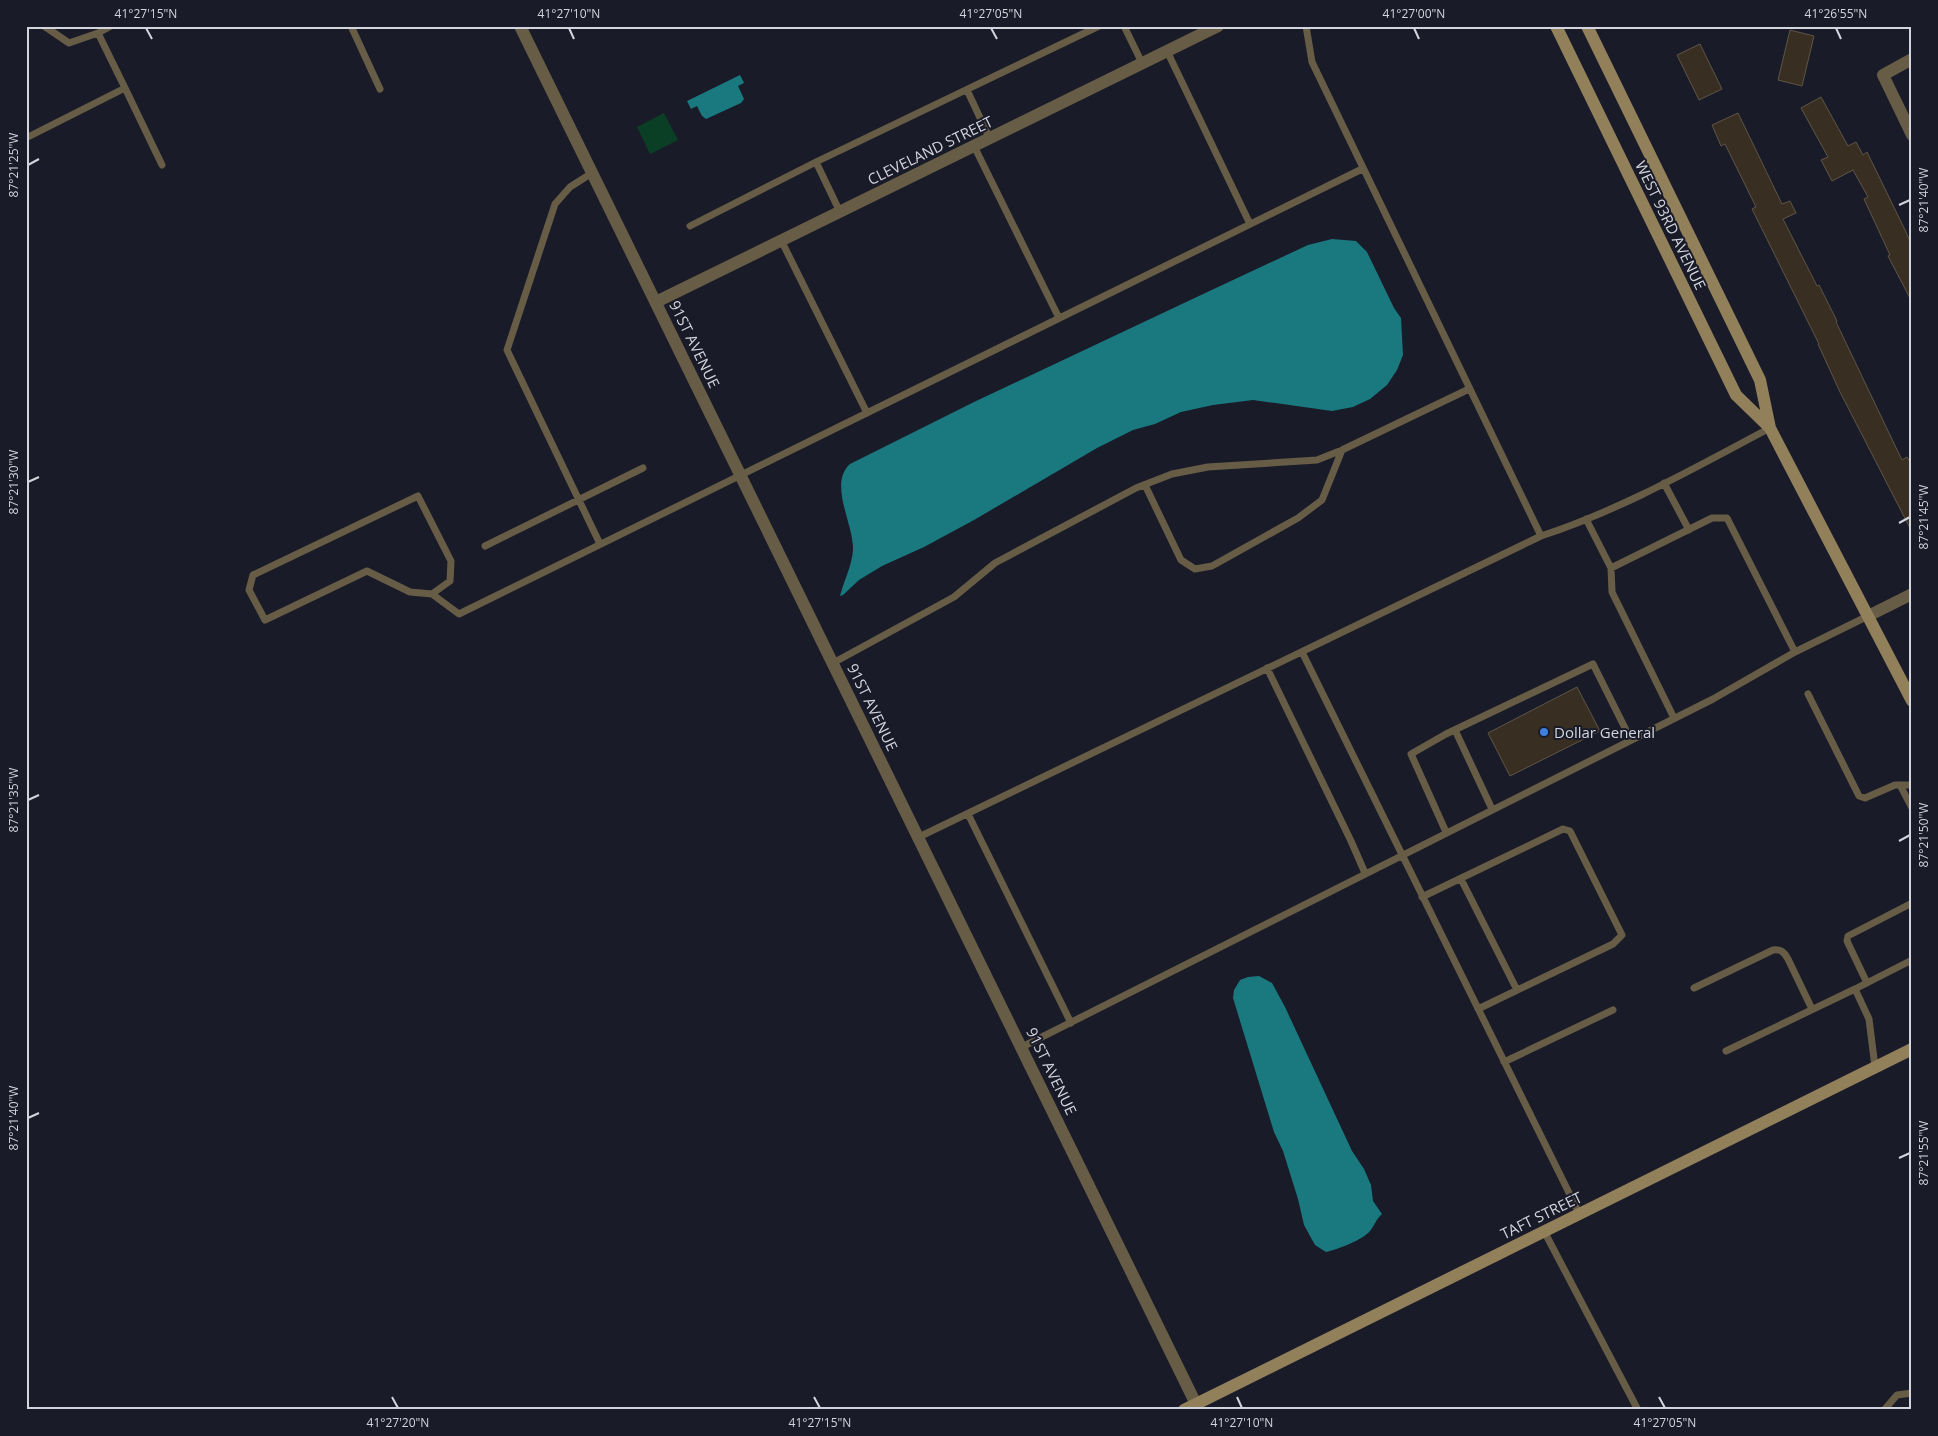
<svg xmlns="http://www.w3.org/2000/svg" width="1938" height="1436" viewBox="0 0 1938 1436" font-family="'Open Sans',sans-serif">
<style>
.green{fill:#0b3f25}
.water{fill:#19797f}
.building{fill:#382f22;stroke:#5f5547}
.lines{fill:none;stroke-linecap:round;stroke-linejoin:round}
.lane{stroke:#675c45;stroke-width:7}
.street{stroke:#675c45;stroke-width:12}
.secondary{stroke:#92805b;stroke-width:12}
.ticks{fill:none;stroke:#d3d5de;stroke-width:2}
.shop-dot{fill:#3f7fe0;stroke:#191b28;stroke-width:2}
.labels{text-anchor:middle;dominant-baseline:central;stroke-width:4;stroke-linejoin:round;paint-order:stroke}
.street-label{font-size:15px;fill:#d3d5de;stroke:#191b28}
.poi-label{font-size:15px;fill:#d3d5de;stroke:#191b28;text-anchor:start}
.neatline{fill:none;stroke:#d3d5de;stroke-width:2}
.ticks-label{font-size:12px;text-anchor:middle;fill:#d3d5de}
</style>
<rect width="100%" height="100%" fill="#191b28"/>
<path class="green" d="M664,113L678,140L650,154L637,127Z"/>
<path class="water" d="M740,75L744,83L738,86L744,99L741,103L706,119L702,116L697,106L691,109L687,101Z
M1332,239L1356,241L1367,252L1394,308L1401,318L1403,355L1397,370L1387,385L1370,399L1353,407L1332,411L1253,400L1213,405L1181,412L1155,424L1133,430L1097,448L974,520L924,547L882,566L859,580L843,595L840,596C844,581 852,565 853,550C854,524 828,484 850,464L974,402L1201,295L1308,245Z
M1259,976L1272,983L1285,1007L1352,1151L1364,1169L1371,1185L1373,1201L1382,1214C1376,1219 1375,1225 1370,1231C1364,1239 1337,1250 1326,1252L1315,1245L1304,1225L1298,1199L1283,1151L1274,1132L1233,998L1234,990L1240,980L1248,977Z"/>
<path class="building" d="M1790,30L1814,36L1802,86L1778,80Z
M1700,44L1722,89L1699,100L1677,55Z
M1821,97L1848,146L1856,142L1863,155L1867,152L1906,232L1912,246V302L1888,256L1890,255L1864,199L1868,197L1853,170L1832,181L1821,160L1828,157L1801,108Z
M1738,113L1782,204L1790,201L1796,213L1783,219L1817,286L1819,285L1837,321L1836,322L1889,433L1902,460L1907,457L1912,466V532L1840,392L1818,344H1819L1752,209L1756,207L1725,144L1721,146L1712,125Z
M1577,687L1600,731L1510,776L1488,733Z"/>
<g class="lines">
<path class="lane" d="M44,26L69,43L98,33
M351,26L380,89
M1124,26L1142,63
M1306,26L1312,62L1541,536
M1167,51L1250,224
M125,88L162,165
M967,90L990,139
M26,138L125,88L98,33L111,26
M974,146L1059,318
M816,162L840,212
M592,173L570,187L555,204L507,350L600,544
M690,226L816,162L1099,26
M781,240L867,413
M1664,483L1689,530
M1145,485L1181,560L1195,569L1212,566L1298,518L1322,500L1342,450
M1586,519L1611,568
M485,546L643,468
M432,594L450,581L451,561L418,496L253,575L249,590L265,620L367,571L410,592L432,594L459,614L1362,169
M1302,652L1579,1213
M833,663L954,597L995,563L1136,488L1172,474L1208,467L1317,460L1342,450L1469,389
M1267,668L1351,841L1365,873
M1808,694L1859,796L1865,798L1895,785H1912
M1674,718L1612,592L1611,568L1712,518H1727L1795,652
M1455,730L1492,809
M1900,785L1912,808
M968,814L1071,1023
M1446,832L1411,754L1446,734L1593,664L1631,740
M919,837L1541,536C1621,510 1696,467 1770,428
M1461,879L1517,990
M1422,897L1563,829L1570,831L1622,935L1613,944L1478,1009
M1867,983L1847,941L1848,936L1912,903
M1694,988L1773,950C1781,949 1784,952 1788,959L1812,1009
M1855,989L1912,960
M1022,1047L1713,699L1795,652L1868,616
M1726,1051L1855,989L1869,1019L1875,1067
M1504,1062L1613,1010
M1544,1231L1638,1410
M1884,1410L1897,1395L1912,1393"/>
<path class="street" d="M520,26L1196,1404
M1912,59L1883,75L1912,135
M656,302L1218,26
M1868,616L1912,594"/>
<path class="secondary" d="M1556,26L1736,395L1770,428
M1587,26L1760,380L1770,428L1912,701
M1184,1410L1912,1049"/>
</g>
<path class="ticks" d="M146,28L152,39M569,28L574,39M991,28L997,39M1414,28L1419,39M1836,28L1841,39M28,165L39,159M1899,205L1910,200M28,482L39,477M1899,523L1910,517M28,800L39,795M1899,841L1910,835M28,1118L39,1113M1899,1158L1910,1153M392,1397L398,1408M814,1397L820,1408M1237,1397L1242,1408M1659,1397L1665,1408"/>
<circle class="shop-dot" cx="1544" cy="732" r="5"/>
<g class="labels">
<g class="street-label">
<text transform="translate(930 150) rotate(-26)">CLEVELAND STREET</text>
<text transform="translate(1671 225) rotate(64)">WEST 93RD AVENUE</text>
<text transform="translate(695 344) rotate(64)">91ST AVENUE</text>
<text transform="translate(873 707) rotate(64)">91ST AVENUE</text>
<text transform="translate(1052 1071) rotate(64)">91ST AVENUE</text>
<text transform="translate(1541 1215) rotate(-26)">TAFT STREET</text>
</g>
<g class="poi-label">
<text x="1554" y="732">Dollar General</text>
</g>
</g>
<rect width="1938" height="1436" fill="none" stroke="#191b28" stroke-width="55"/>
<rect x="28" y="28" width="1882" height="1380" class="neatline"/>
<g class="ticks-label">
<text x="146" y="18">41°27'15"N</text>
<text x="569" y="18">41°27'10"N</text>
<text x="991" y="18">41°27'05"N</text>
<text x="1414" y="18">41°27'00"N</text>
<text x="1836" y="18">41°26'55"N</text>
<text transform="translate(14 165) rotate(-90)" y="4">87°21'25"W</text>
<text transform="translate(1924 200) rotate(-90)" y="4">87°21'40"W</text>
<text transform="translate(14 482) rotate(-90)" y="4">87°21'30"W</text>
<text transform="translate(1924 517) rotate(-90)" y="4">87°21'45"W</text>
<text transform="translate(14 800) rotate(-90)" y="4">87°21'35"W</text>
<text transform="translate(1924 835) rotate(-90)" y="4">87°21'50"W</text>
<text transform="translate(14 1118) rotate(-90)" y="4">87°21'40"W</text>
<text transform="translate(1924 1153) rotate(-90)" y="4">87°21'55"W</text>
<text x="398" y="1427">41°27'20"N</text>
<text x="820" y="1427">41°27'15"N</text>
<text x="1242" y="1427">41°27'10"N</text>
<text x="1665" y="1427">41°27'05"N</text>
</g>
</svg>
